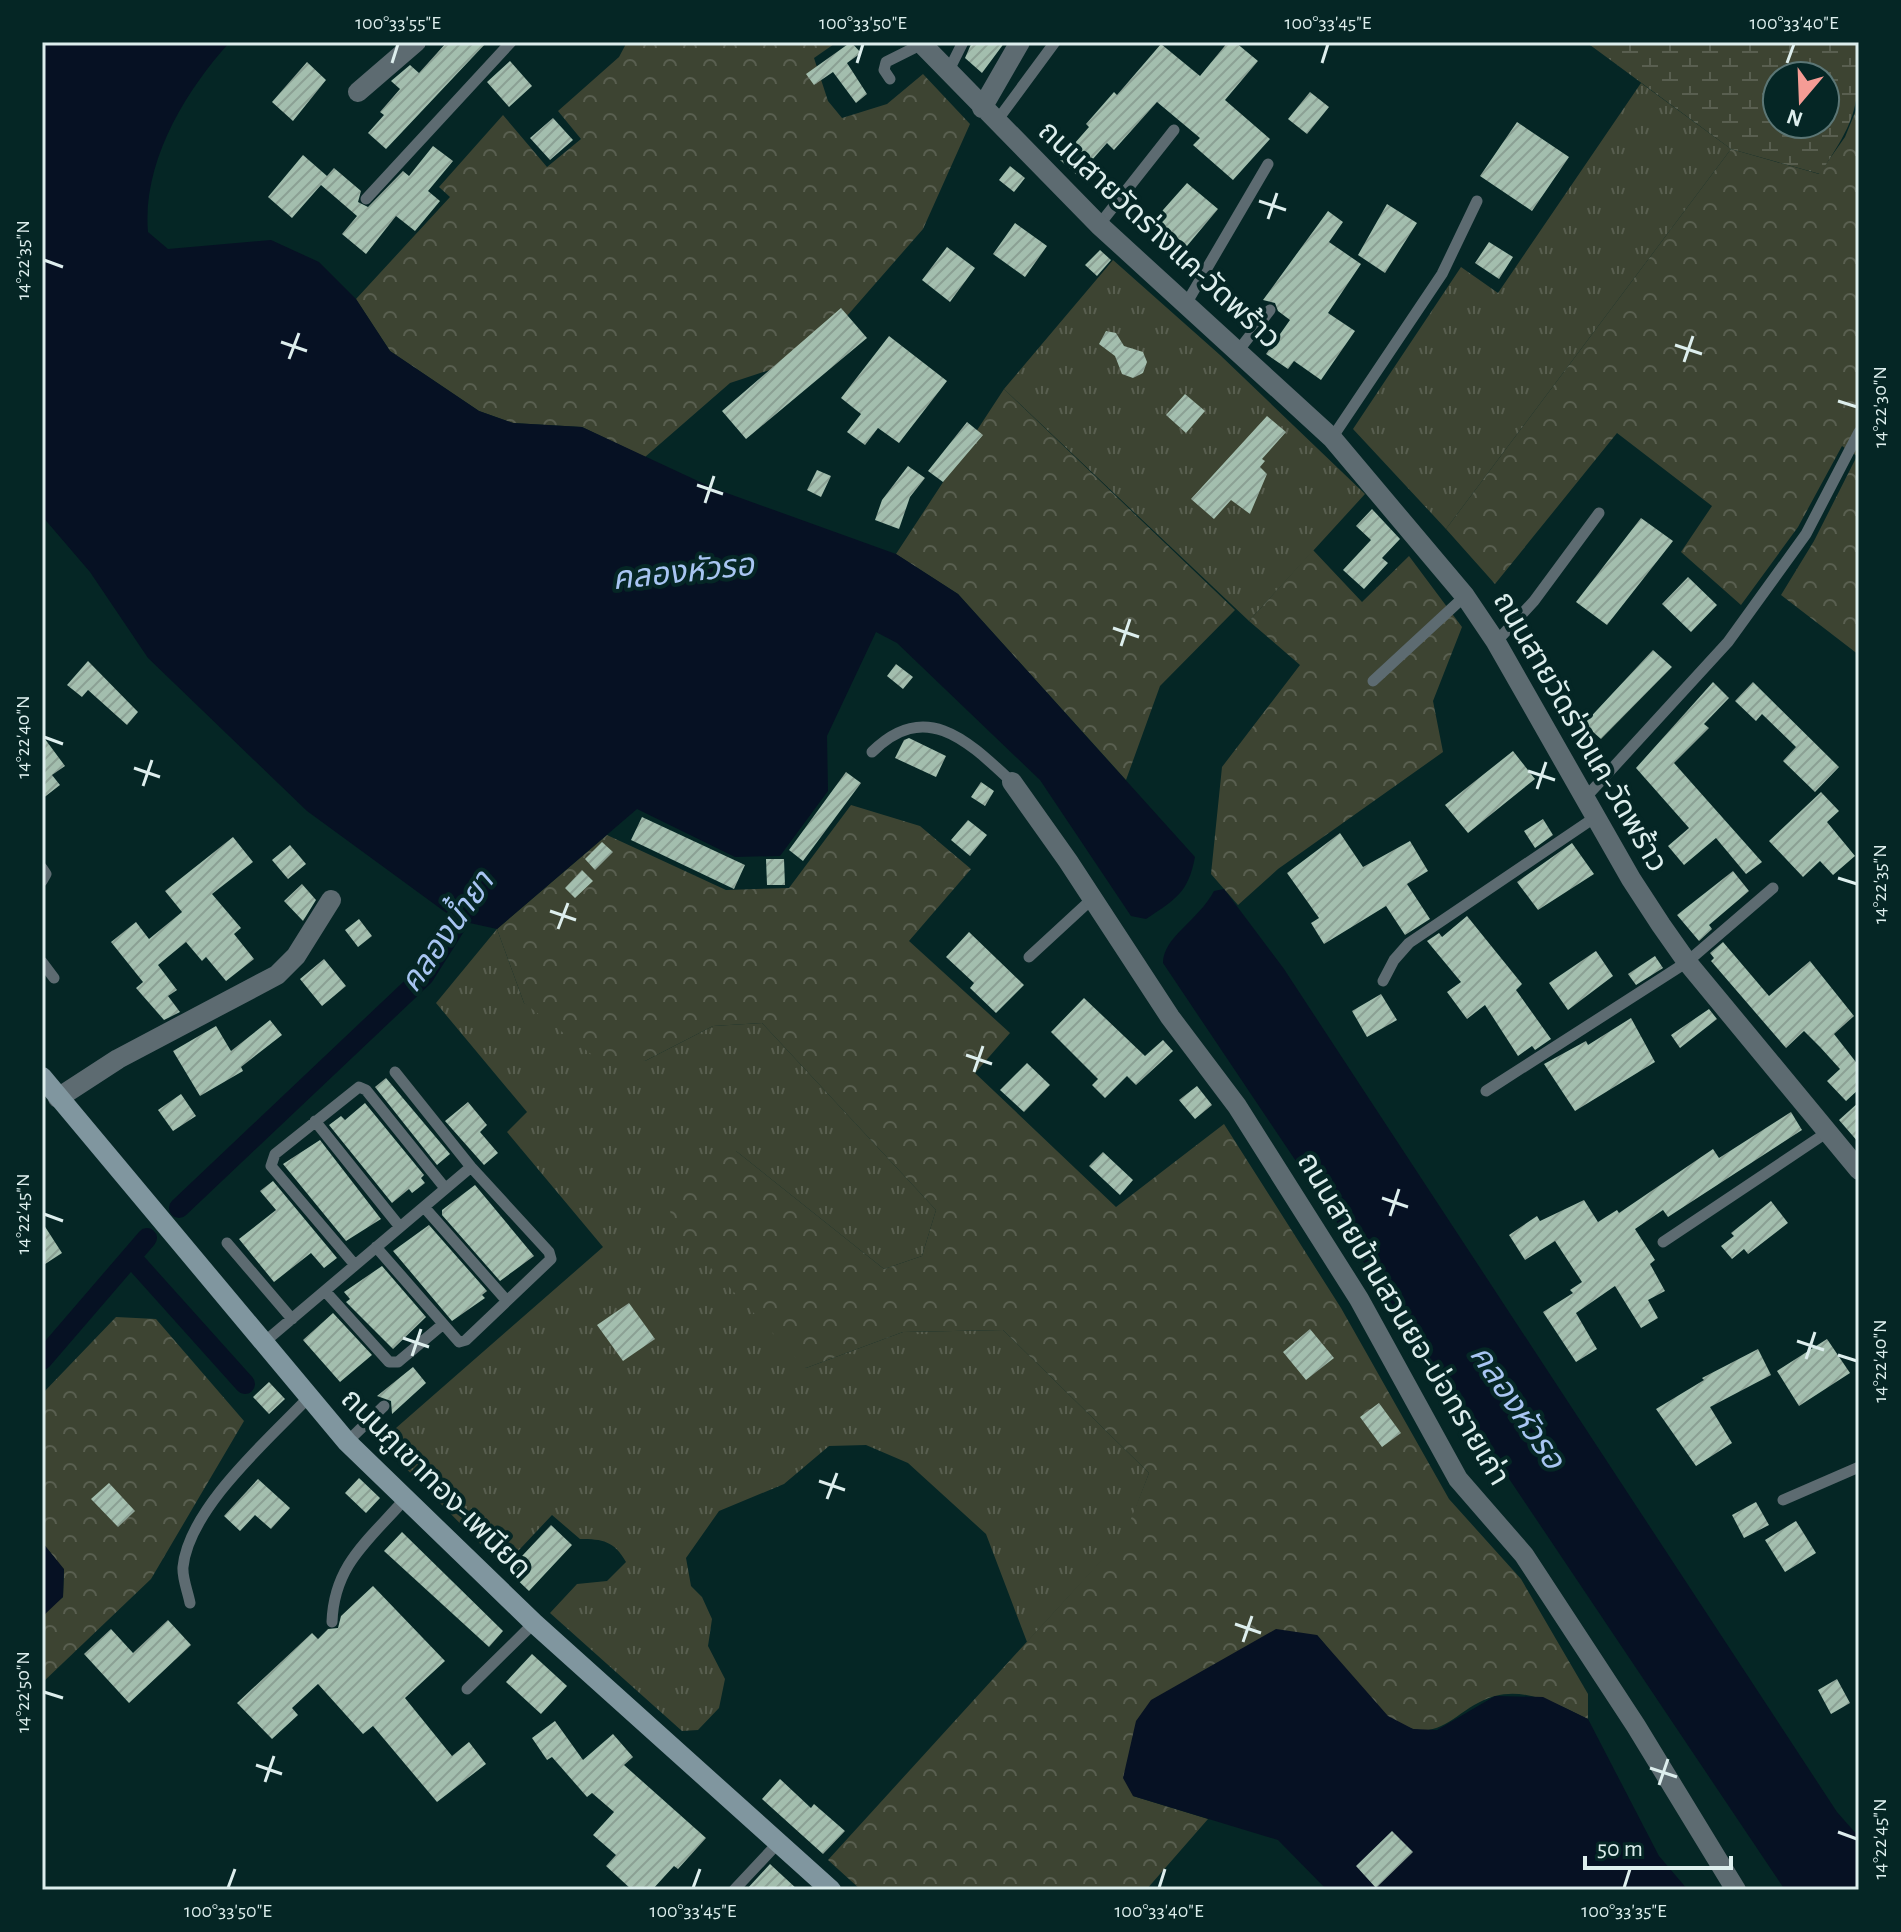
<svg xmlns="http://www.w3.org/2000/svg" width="1901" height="1932" viewBox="0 0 1901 1932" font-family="'Alegreya Sans','Noto Sans Thai',sans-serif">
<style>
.grass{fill:url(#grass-tufts)}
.forest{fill:url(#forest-crowns)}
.wetland{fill:url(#wetland-marsh);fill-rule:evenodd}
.water{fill:#061123}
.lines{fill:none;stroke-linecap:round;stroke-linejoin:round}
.canal{stroke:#061123;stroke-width:20}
.building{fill:url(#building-hatch)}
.service{stroke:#5d6b71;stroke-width:11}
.minor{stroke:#5d6b71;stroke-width:20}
.secondary{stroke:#80969f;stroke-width:20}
.ticks{fill:none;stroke:#ddeeed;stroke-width:3}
.labels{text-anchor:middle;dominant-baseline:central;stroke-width:8;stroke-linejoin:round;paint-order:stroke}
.street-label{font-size:30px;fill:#ddeeed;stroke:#052625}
.water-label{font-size:32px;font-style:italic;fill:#a8c5f2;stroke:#052625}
.neatline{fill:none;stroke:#ddeeed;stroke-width:3}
.ticks-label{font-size:20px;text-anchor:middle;fill:#ddeeed}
</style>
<defs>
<pattern id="grass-tufts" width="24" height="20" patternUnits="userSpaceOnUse" patternTransform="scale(2)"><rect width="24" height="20" fill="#3d4432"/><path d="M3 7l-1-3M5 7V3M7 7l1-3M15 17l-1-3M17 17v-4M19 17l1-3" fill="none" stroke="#595f50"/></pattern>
<pattern id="forest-crowns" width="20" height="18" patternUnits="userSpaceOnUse" patternTransform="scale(2)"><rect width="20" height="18" fill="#3d4432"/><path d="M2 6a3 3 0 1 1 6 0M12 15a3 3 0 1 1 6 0" fill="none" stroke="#595f50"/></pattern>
<pattern id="wetland-marsh" width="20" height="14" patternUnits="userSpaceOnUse" patternTransform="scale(2)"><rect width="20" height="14" fill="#3d4432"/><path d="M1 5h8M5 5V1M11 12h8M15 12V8" fill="none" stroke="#595f50"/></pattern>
<pattern id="building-hatch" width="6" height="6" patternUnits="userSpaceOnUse" patternTransform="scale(2)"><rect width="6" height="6" fill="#a3beae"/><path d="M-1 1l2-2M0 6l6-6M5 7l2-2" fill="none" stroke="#8ba094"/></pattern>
</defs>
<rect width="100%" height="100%" fill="#052625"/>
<path class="grass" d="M1641,83L1731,149L1446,529L1353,429L1461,267L1498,293Z
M1113,260L1220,355L1365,494L1249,621L1004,389Z
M497,929L524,1003L645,1061L713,1026L762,1023L936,1210L922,1256L884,1269L736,1151L806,1368L903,1332L1003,1330L1149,1473L1126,1534L1027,1642L986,1534L908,1463L866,1445L829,1446L784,1484L719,1511L686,1558L691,1586L702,1597L712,1619L708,1646L725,1679L719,1708L698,1730L682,1731L550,1613L577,1584L607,1581L626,1562C614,1541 603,1539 580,1539L552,1515L503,1567L380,1442L603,1247L507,1132L527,1112L436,1003Z"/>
<path class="forest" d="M627,42H837L814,58L828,101L842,118L887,104L923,74L970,124L923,229L812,356L730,383L645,457L582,427L513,423L479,411L390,351L356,299L450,197L439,187L503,115L547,167L581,139L558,111L619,57Z
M1859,103V655L1781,595L1814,541L1857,456L1842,446L1798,527L1741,605L1681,552L1712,506L1617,433L1495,584L1446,529L1731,149L1819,174L1845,137Z
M1004,389L1235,610L1160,686L1126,780L958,594L896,554Z
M1313,550L1362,602L1409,556L1462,627L1433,701L1443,752L1278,869L1238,905L1211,874L1222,767L1300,665L1249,621Z
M851,805L920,826L971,869L909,941L1010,1033L975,1073L1116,1207L1224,1124L1341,1308L1449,1499L1521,1579L1588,1694V1719C1560,1706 1527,1687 1495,1696C1452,1708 1441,1751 1390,1718C1368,1703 1336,1656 1317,1635L1133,1796L1208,1819L1146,1890H861L828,1860L1125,1534L1149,1473L1003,1330L903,1332L806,1368L674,1229L668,1201L690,1170L736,1151L884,1269L922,1256L936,1210L762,1023L713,1026L645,1061L595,1057L524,1003L497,929L607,835L726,890L789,888Z
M116,1317L156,1319L244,1421L151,1579L42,1683V1615L63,1597L64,1570L42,1542V1394Z"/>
<path class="wetland" d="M1586,42H1859C1859,109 1857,118 1820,174L1731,149ZM1777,76H1825V124H1777Z"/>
<path class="water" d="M42,42H230C185,91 142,163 148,232L168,249L271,240L319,262L356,299L390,351L479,411L513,423L582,427L713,488L896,554L958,594L1195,857C1188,893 1176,899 1146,919L1131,916L1040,780L897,643L876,632L827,736L828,791L780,856L735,857L637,809L497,929L456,920L307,811L148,658L90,572L42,516Z
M1224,889L1284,969L1837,1812L1859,1837V1890H1785L1163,963C1163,937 1199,920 1214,891Z
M42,1542L64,1569L63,1597L43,1616Z
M1276,1629L1317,1635L1388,1716L1413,1729L1437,1730L1495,1696L1543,1697L1588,1719L1659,1856L1688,1890H1327L1278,1840L1133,1796L1123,1778L1136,1721L1151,1700Z"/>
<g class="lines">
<path class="canal" d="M179,1208L424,976L472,900
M131,1257L245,1384
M42,1360L147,1238"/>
</g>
<path class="building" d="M447,42H487L386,149L368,133L384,115L380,112L400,89L391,81L410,65L419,73Z
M851,42L861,53L847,63L867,94L856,103L833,72L814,85L806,74Z
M1005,42L982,73L965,58L972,42Z
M1228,42H1235L1258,61L1225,100L1270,139L1233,180L1193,145L1200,138L1157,102L1114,150L1107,143L1078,176L1060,160L1089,127L1086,124L1114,92L1117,95L1161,44L1200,76Z
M510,61L532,86L509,107L487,82Z
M307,62L326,80L293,121L272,102Z
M1310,92L1329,107L1307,134L1288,119Z
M553,118L573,140L550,160L530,138Z
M1517,122L1569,157L1532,211L1480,176Z
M433,146L453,161L428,191L440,201L415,231L396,216L366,254L342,234L357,216L321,185L292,218L268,197L303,155L327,176L334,168L361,191L358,202L368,207L403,171L409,176Z
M1010,166L1025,178L1014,192L999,180Z
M1187,183L1218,209L1187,246L1155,219Z
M1387,204L1417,223L1385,273L1358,255Z
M1328,211L1343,222L1329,242L1361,264L1328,313L1355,331L1321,380L1294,361L1288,369L1266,354L1290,320L1278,311L1275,303L1263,300Z
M1015,223L1047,246L1025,277L993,254Z
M1489,242L1513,257L1499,279L1475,263Z
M947,247L975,268L950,302L922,280Z
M1100,250L1111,260L1097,276L1085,265Z
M841,308L867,338L746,439L722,411Z
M1106,331L1116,333L1124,346L1143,352L1147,362L1143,373L1133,378L1122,374L1115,356L1099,344Z
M889,336L947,381L899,443L878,428L865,445L847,432L861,414L841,398Z
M1185,394L1205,411L1186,433L1166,415Z
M1267,416L1286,432L1262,459L1265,461L1260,467L1267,474L1250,514L1231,500L1214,519L1191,499Z
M967,422L983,435L943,482L928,471Z
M908,466L925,478L910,497L899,529L875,520L882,500Z
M817,470L831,476L821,497L807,490Z
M1372,509L1400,539L1382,558L1388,563L1364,589L1343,570L1371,540L1356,526Z
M1641,518L1673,541L1607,625L1576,602Z
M1688,577L1717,605L1691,632L1662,604Z
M1653,650L1672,667L1601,739L1584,724Z
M88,661L138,712L127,725L88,690L82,697L67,685Z
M896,664L913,677L903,689L887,676Z
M1713,682L1729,698L1704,724L1709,728L1674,763L1762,862L1746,874L1716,838L1684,865L1668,846L1689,828L1636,768Z
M1753,682L1839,767L1815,792L1783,761L1796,747L1762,714L1756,721L1735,701Z
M42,735L65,766L52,775L60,785L42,799Z
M909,738L946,756L936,777L895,758L904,740Z
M1513,751L1535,779L1468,833L1445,805Z
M846,772L861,783L803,861L789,850Z
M981,782L994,791L985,806L971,797Z
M1821,792L1839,811L1827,822L1855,856L1833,875L1820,861L1803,877L1769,841Z
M642,817L745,865L734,889L631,840Z
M1543,819L1553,835L1535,848L1524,831Z
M968,820L987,835L970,856L951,840Z
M1340,833L1363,867L1410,841L1428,871L1407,884L1430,919L1405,935L1386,906L1324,944L1311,923L1319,918L1287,873Z
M233,837L253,862L212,894L241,928L234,934L254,959L226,981L206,957L202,961L186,942L158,965L177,990L168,996L180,1012L164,1020L136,988L143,982L111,942L136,922L149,939L182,912L165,891Z
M602,842L613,852L595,870L585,859Z
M1572,843L1594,874L1538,910L1517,882Z
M290,845L306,864L288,879L272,860Z
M766,859H784L785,885H767Z
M582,870L593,881L575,898L565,888Z
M1733,871L1749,891L1709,925L1712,929L1699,941L1677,915Z
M302,884L316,900L303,921L284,901Z
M1467,916L1522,984L1516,990L1551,1039L1535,1050L1532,1046L1518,1056L1485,1005L1467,1019L1447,992L1461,982L1427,941L1439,933L1442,937Z
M359,919L372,936L358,947L345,930Z
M969,932L1024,985L996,1013L970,988L974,983L946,957Z
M1723,942L1769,996L1810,961L1854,1016L1834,1034L1859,1066V1089L1846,1101L1827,1081L1840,1069L1820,1047L1804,1031L1786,1048L1711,961L1714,958L1710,953Z
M1596,951L1613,976L1568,1010L1549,983Z
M1655,956L1663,968L1636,985L1628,974Z
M324,959L346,986L322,1006L300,979Z
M1381,994L1397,1020L1367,1037L1352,1011Z
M1084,998L1145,1056L1163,1040L1173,1051L1136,1085L1127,1076L1105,1098L1092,1085L1098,1079L1051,1032Z
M1709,1009L1717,1019L1680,1048L1671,1035Z
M1631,1018L1655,1062L1575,1111L1544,1064L1586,1041L1588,1045Z
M270,1020L282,1035L241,1067L243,1071L200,1096L173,1051L216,1026L231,1051Z
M1027,1063L1050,1085L1024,1112L1000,1090Z
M386,1078L450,1154L437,1165L375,1087Z
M1197,1086L1212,1105L1195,1119L1179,1100Z
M181,1094L196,1116L173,1131L158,1110Z
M468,1102L487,1125L480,1132L498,1153L484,1165L445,1121Z
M1859,1102V1143L1839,1120Z
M365,1103L424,1175L421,1178L425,1183L412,1193L409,1189L392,1203L329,1125L341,1116L345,1120Z
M1791,1112L1802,1130L1668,1217L1663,1210L1635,1229L1655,1260L1650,1264L1665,1291L1648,1300L1658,1318L1641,1328L1615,1286L1576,1313L1597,1349L1576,1362L1543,1312L1573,1293L1570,1290L1582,1282L1555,1241L1525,1260L1509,1235L1537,1216L1540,1221L1584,1200L1598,1222L1617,1210L1619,1213L1713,1149L1719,1158Z
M320,1140L381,1219L346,1241L283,1164Z
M1103,1152L1133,1180L1120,1195L1089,1166Z
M273,1181L337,1258L324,1268L311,1253L274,1282L239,1239L276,1210L260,1191Z
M475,1185L534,1256L500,1281L442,1215V1210Z
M1771,1201L1788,1223L1748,1254L1744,1249L1732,1259L1721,1246L1734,1236L1731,1233Z
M42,1222L62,1253L42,1266Z
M429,1225L487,1291L482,1295L485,1298L452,1321L393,1251Z
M382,1266L426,1317L393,1349L346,1302L350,1299L344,1292Z
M629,1303L655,1339L623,1361L597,1325Z
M333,1313L372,1355L340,1382L303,1340Z
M1310,1329L1334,1358L1306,1380L1283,1352Z
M1827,1339L1850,1373L1799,1406L1777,1371Z
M1758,1349L1771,1375L1710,1407L1732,1443L1696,1466L1656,1409L1704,1380L1702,1378Z
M413,1367L426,1383L392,1414L391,1401L377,1396Z
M269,1382L285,1399L269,1414L253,1397Z
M1379,1403L1401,1433L1382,1447L1360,1417Z
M359,1478L380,1498L366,1513L345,1493Z
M258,1479L290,1508L271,1529L255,1515L240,1531L224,1516Z
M109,1483L135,1511L118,1527L91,1499Z
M1756,1502L1769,1525L1744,1538L1732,1515Z
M1796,1521L1816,1553L1785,1572L1765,1540Z
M551,1525L572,1545L529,1591L508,1571Z
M402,1532L503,1631L489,1647L384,1551Z
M373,1586L445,1661L405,1698L452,1756L469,1742L486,1764L437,1802L373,1726L363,1734L318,1684L292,1708L298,1715L272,1739L237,1703L312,1633L318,1639L328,1629L338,1628L341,1616Z
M168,1620L191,1645L129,1703L84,1654L111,1629L133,1653Z
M532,1654L567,1686L541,1714L506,1682Z
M1837,1679L1850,1703L1831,1714L1818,1690Z
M555,1721L583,1760L613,1734L633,1757L624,1765L706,1838L678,1869L674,1866L652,1890H632L606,1866L616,1855L593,1835L614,1812L592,1793L587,1797L552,1757L547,1760L532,1738Z
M780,1779L811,1808L814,1804L845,1831L823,1854L762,1799Z
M1392,1831L1413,1852L1376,1888L1356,1866Z
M770,1864L798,1890H746Z"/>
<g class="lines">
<path class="service" d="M949,70L963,42
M890,79L884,70L886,62L922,44
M996,122L1055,42
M366,199L511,42
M1099,225L1174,130
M1186,304L1268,164
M1238,351L1270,310
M1332,438L1442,274L1477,201
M1496,642L1534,601L1599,513
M1373,681L1465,596
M872,752C926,698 969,742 1012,782
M1586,797L1728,642L1806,534L1859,432
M42,868L46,874L42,881
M1029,957L1093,898
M42,962L54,978
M1383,981L1394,960L1409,943L1597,816
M1486,1091L1687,962L1773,888
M315,1121L400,1227
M424,1207L507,1301
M1663,1242L1829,1131
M227,1243L292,1319
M376,1247L459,1342L466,1340L551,1259L549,1252L471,1167L395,1072
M355,1265L271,1166L275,1154L359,1087L366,1090L445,1188
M325,1291L389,1362H398L442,1325
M262,1344L471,1167
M347,1442L384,1406
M1783,1500L1859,1467
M190,1603C188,1592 182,1578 183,1567C189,1508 269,1439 308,1398
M332,1622C334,1565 368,1541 404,1500
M467,1689L534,1623
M734,1890L778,1843"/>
<path class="minor" d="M920,42L1099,225L1332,438L1465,596L1496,642L1631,879L1661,925L1687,962L1859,1170
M358,92L416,42
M982,108L1020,42
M1012,782L1068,861L1170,1017L1237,1106L1359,1299L1458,1479L1524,1555L1636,1726L1736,1890
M58,1098L118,1059L277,975L296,956L331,900"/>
<path class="secondary" d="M42,1077L347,1442L534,1623L831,1890"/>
</g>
<path class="ticks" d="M392,63L398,44M857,63L863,44M1322,63L1328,44M1787,63L1794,44M1259,201L1286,210M1268,219L1277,193M44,260L63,267M281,342L307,351M1675,345L1702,354M289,359L299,333M1684,362L1693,336M1838,401L1857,407M697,485L723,494M705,503L714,476M1113,628L1139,637M1121,646L1130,619M44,737L63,744M134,768L160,777M1528,771L1555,780M143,786L152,760M1537,789L1546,762M1838,878L1857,884M550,911L576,920M558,929L568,903M966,1055L992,1064M974,1072L983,1046M1382,1198L1408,1207M44,1214L63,1221M1390,1216L1399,1189M403,1338L429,1347M1797,1341L1824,1350M1838,1355L1857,1361M412,1356L421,1329M1806,1359L1815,1332M819,1481L845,1490M827,1499L837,1473M1235,1624L1261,1633M1243,1642L1252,1616M44,1692L63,1698M256,1765L282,1774M1650,1768L1677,1777M265,1782L274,1756M1659,1785L1668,1759M1838,1832L1857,1839M228,1888L235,1869M693,1888L700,1869M1159,1888L1165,1869M1624,1888L1630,1869"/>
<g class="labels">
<g class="street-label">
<text transform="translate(1159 235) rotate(43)">ถนนสายวัดร่างแค-วัดพร้าว</text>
<text transform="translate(1580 732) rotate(60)">ถนนสายวัดร่างแค-วัดพร้าว</text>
<text transform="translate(1403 1319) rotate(59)">ถนนสายบ้านสวนยอ-บ่อทรายเก่า</text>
<text transform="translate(436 1484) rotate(45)">ถนนภูเขาทอง-เพนียด</text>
</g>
<g class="water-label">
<text transform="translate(683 572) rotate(-6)">คลองหัวรอ</text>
<text transform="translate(447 932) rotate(-55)">คลองน้ำยา</text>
<text transform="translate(1517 1407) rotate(56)">คลองหัวรอ</text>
</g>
</g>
<rect width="1901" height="1932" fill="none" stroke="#052625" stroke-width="88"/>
<g transform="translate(1801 100) rotate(199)"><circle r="38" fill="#052625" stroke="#5b7675" stroke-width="2"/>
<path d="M0-6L14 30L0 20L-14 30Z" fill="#f59c95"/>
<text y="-12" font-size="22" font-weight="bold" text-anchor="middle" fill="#ddeeed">N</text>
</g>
<path d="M1585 1856v12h146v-12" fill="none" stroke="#ddeeed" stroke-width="4"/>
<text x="1597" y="1856" font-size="24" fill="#ddeeed" stroke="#052625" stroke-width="6" paint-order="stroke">50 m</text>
<rect x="44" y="44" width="1813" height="1844" class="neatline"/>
<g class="ticks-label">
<text x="398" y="29">100°33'55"E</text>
<text x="863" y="29">100°33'50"E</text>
<text x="1328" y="29">100°33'45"E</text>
<text x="1794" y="29">100°33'40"E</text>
<text transform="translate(22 260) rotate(-90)" y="7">14°22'35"N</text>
<text transform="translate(1879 407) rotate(-90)" y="7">14°22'30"N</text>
<text transform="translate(22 737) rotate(-90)" y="7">14°22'40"N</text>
<text transform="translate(1879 884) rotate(-90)" y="7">14°22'35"N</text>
<text transform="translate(22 1214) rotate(-90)" y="7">14°22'45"N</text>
<text transform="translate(1879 1361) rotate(-90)" y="7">14°22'40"N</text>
<text transform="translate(22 1692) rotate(-90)" y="7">14°22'50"N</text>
<text transform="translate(1879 1839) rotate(-90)" y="7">14°22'45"N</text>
<text x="228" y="1917">100°33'50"E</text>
<text x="693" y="1917">100°33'45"E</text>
<text x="1159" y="1917">100°33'40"E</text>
<text x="1624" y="1917">100°33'35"E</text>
</g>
</svg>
